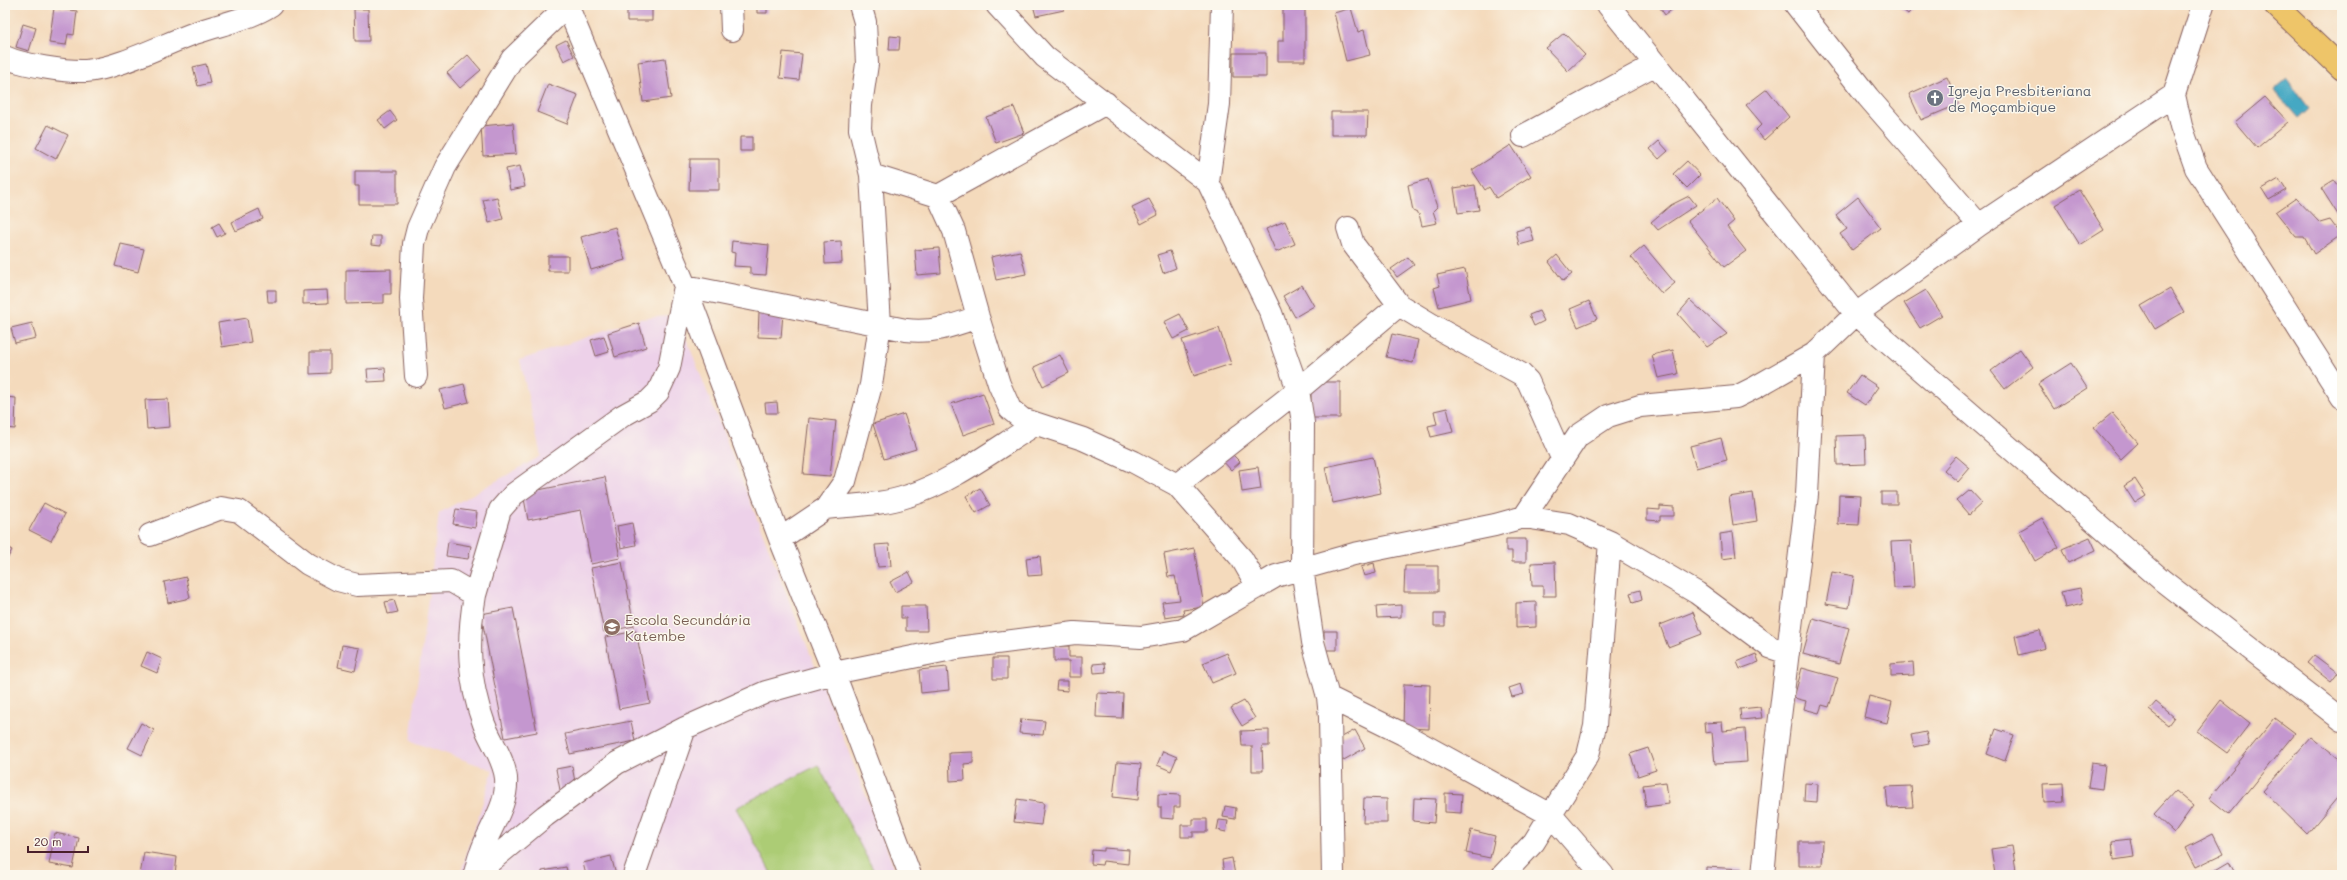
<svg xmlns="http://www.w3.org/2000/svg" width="2347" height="880" viewBox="0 0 2347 880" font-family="Mali,sans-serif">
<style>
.built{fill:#edd1e9}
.green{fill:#accc74;stroke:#7b7650}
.water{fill:#44a8c3;stroke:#476477}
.building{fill:#c497cf}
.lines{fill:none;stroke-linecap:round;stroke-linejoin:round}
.minor-casing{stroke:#86605e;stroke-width:24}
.major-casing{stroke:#86605e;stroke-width:24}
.minor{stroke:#fff;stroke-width:22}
.major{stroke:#eec569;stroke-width:22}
.labels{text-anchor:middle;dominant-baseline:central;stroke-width:3;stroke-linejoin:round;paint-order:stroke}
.worship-label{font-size:14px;fill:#5b616d;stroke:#fbf7ec;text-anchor:start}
.education-label{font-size:14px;fill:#785e54;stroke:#fbf7ec;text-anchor:start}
</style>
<rect width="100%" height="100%" fill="#fbf7ec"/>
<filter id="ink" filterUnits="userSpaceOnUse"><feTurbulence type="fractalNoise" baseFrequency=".025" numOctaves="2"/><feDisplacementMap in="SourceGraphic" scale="8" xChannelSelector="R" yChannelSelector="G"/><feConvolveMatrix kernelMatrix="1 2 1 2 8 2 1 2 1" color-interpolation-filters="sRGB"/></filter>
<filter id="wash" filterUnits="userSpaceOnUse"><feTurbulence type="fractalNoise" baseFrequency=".012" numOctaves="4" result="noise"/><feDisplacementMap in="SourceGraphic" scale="16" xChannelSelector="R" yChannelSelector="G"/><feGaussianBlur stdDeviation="0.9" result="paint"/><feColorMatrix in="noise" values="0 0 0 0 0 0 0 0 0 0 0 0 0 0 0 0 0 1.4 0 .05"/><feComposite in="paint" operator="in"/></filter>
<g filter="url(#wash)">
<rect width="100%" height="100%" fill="#f4dabc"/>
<path class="built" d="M677,315L897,875H460L493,770L410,741L439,513L541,456L520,360L640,319Z"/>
<path class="green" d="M818,765L876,875H772L736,808Z"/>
<path class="water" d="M2287,79L2309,108L2298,118L2274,90Z"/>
<g id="blocks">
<path class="building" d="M627,5H652V21H627Z
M757,5H767V13H757Z
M1033,5H1063L1064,10L1036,16Z
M1283,5H1305V61H1278V41H1283Z
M1658,5H1678L1665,15Z
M1897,5H1916L1908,14Z
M54,8L77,11L74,35L68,34L66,45L49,43Z
M1351,8L1358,32L1364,30L1370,55L1346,61L1334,13Z
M354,9H368L369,41H355Z
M23,24L36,28L29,51L16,47Z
M1564,33L1585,55L1568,71L1546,48Z
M890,36L900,37L899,50H889Z
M566,40L574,56L564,61L556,45Z
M783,52L802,54L799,80L780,78Z
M1233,53H1266V77H1233Z
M468,55L481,70L460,88L447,73Z
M665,58L671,98L643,102L638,62Z
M206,64L210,83L198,86L193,67Z
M1947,77L1959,104L1921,120L1909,94Z
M548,84L578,95L567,124L537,112Z
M1767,89L1789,117L1764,140L1756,130L1762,124L1746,105Z
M2265,97L2288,122L2257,148L2235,122Z
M1014,107L1024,133L996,143L986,117Z
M390,111L397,120L385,129L378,120Z
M1331,112H1368L1367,135H1331Z
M513,123L516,154L483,156L481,126Z
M48,125L68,135L56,159L36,148Z
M740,137H752V151H740Z
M1659,141L1668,151L1659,159L1650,149Z
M1511,145L1531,176L1496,198L1489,187L1485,190L1472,170Z
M690,159H719V190H689Z
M1687,161L1700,175L1687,188L1673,174Z
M520,166L525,187L510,190L506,169Z
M355,171H397V204H359V186H355Z
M1428,179L1437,207L1433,211L1437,223L1422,226L1419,214L1413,211L1408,185Z
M2279,179L2286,190L2269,200L2262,189Z
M2334,180L2342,192V221L2321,188Z
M1475,185L1479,210L1458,213L1454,188Z
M2079,190L2104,230L2080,245L2055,205Z
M1689,196L1696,205L1658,230L1651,222L1671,205Z
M497,197L503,219L489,223L483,200Z
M1858,197L1881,228L1852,250L1840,234L1847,229L1836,215Z
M1717,198L1734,221L1727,227L1746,251L1724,267L1688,221Z
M2296,198L2320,223L2330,220L2341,235L2314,254L2304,237H2296L2276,212Z
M1149,199L1158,215L1141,224L1132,207Z
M259,209L263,219L236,231L232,222Z
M1285,221L1295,244L1276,252L1266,229Z
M219,223L225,233L217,237L212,227Z
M615,227L625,260L591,270L581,237Z
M1530,227L1534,241L1519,245L1516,231Z
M372,236H381V246L371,245Z
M732,241L769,245L766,275L750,274V267L734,266L735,253L731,252Z
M841,241L842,263L825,264L824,242Z
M121,244L144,249L138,272L115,266Z
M1644,246L1675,283L1662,294L1631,257Z
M939,248L941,273L917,275L915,250Z
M1020,251L1026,274L996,280L991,257Z
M1170,251L1176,268L1163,273L1157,255Z
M1557,255L1572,274L1563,281L1549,262Z
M548,256H568V271H548Z
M1408,257L1414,265L1397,277L1391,269Z
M391,269V294H384V303L346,304V270Z
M1465,269L1471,299L1439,307L1434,288L1440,286L1437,275Z
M1302,285L1314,306L1295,317L1283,296Z
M2170,289L2184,312L2155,329L2141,306Z
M267,290H276V302H268Z
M327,290L328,303L303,304V291Z
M1926,290L1942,315L1920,328L1904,303Z
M1690,300L1727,334L1707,347L1678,314Z
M1589,301L1597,319L1578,327L1570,309Z
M1539,311L1544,321L1534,326L1529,315Z
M759,312L783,313L781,338L758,337Z
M1180,314L1189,331L1173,339L1164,322Z
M247,318L251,342L222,347L218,323Z
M32,323L36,338L15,343L11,328Z
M639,323L646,347L615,357L608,333Z
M1219,328L1231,364L1194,376L1182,340Z
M1392,334L1418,340L1413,363L1386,357Z
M604,336L609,352L596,356L591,340Z
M2020,349L2033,367L2005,389L1991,371Z
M1673,350L1678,374L1658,378L1652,355Z
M310,352H330V373L310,374Z
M1060,355L1069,373L1043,386L1034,367Z
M2071,363L2087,388L2054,409L2038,384Z
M385,368L386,381L368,382L367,369Z
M1860,375L1878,387L1865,405L1847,393Z
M1311,382H1340V418H1311Z
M464,384L469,402L445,408L440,390Z
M983,393L994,424L963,435L951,404Z
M5,397L16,398L15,429L5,428Z
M168,399L170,427L147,429L145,400Z
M777,402L778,413H766L765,403Z
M1447,408L1453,432L1431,437L1428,426L1437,424L1434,411Z
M2112,413L2138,443L2121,459L2094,428Z
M904,414L916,449L884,459L873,424Z
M809,418L836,421L830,476L803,474Z
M1865,435L1866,464L1837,465L1836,436Z
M1721,438L1727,460L1696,468L1690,446Z
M1230,452L1240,462L1231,470L1222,460Z
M1956,456L1970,468L1958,482L1944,470Z
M1373,457L1381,493L1333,503L1325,467Z
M1258,467L1261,489L1242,492L1239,470Z
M605,477L620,558L591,564L581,510L528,520L523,493Z
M2135,479L2146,496L2135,503L2124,486Z
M980,488L990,505L976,513L966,496Z
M1970,490L1982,503L1969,515L1957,501Z
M1881,492H1897V504H1881Z
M1753,493L1757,521L1733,525L1729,497Z
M1839,495L1861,496L1859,525L1838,524Z
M44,503L65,514L51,541L29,530Z
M1660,506L1674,507V516H1660V521L1647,520V509L1660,510Z
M456,509L477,512L475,528L453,524Z
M2042,518L2059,547L2035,561L2019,531Z
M632,523L636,545L621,548L617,526Z
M1733,532L1736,557L1722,559L1720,534Z
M2090,537L2096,550L2068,563L2062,549Z
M1506,539H1526V562H1512V551H1506Z
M1911,541L1914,587L1894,588L1891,542Z
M448,542L471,546L468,559L446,556Z
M889,544L891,566L878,567L875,545Z
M5,546L12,550L5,563Z
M1194,548L1204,607L1183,610L1184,615L1165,618L1162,602L1180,600L1175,576L1168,577L1164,554Z
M1040,556L1042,575L1028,576L1026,558Z
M622,562L634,626L604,632L591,568Z
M1555,562L1556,596H1543V586H1532L1531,563Z
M1374,563L1376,573L1364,576L1361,567Z
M1405,566H1438V592H1404Z
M909,572L914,582L895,592L890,582Z
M1832,572L1854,576L1849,608L1826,604Z
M186,577L190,598L168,603L164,582Z
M2080,588L2083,604L2065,608L2061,592Z
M1640,590L1642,600L1633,603L1630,593Z
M394,600L398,612L388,614L385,602Z
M1536,602V627L1516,628V603Z
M1401,605V617L1377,618L1376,607Z
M901,606H926L927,631H906V618H901Z
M513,608L537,732L505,738L481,614Z
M1693,612L1702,634L1668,647L1660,625Z
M1434,614H1445V626H1434Z
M1813,618L1849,628L1839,664L1803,654Z
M2040,630L2045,648L2019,655L2015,636Z
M636,631L650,703L619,709L605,637Z
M1324,631H1337V650H1324Z
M342,645L360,648L355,671L338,667Z
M1054,646H1069V657H1082V677H1069V661H1054Z
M147,652L162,659L157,673L141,666Z
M1227,653L1236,673L1212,683L1203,663Z
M1756,654L1759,662L1740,669L1737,662Z
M2314,655L2338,673L2331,682L2307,663Z
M993,658H1007V679H993Z
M1913,662L1914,675L1891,676V664Z
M1105,663L1106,672L1094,673L1093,664Z
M947,667L949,690L921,693L919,670Z
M1802,668L1838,678L1829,707L1822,705L1819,713L1804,709L1806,701L1794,698Z
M1057,681H1068V691L1056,690Z
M1404,684L1430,685L1429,729L1403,728Z
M1521,684L1524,694L1512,697L1509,688Z
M1097,693L1123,694L1122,718L1096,717Z
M1869,696L1892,702L1887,723L1864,717Z
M2221,700L2250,723L2227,753L2197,731Z
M1244,701L1255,718L1242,726L1231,708Z
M2156,702L2174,717L2168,725L2149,710Z
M1760,707L1762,718L1741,720L1740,709Z
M2275,718L2295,733L2229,814L2209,798Z
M1021,719L1045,721L1043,735L1019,733Z
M631,721L635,741L570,754L565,734Z
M1722,722L1723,731L1745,729L1747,762L1715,764L1712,732L1705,733L1704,723Z
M141,723L154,730L142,755L128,748Z
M1996,729L2014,735L2005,761L1987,754Z
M1269,730V746H1262L1263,771H1252V746H1242L1241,731Z
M1355,730L1365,748L1342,761L1331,743Z
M1926,732L1929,744L1914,747L1911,735Z
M2311,737L2342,762V792L2307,834L2263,791Z
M1648,748L1656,770L1638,776L1630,754Z
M1163,751L1177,757L1171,771L1157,765Z
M973,752V763L964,764L965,780L950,781L949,753Z
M1117,762L1141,764L1138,800L1113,797Z
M2092,763L2105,765L2102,789L2088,787Z
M572,766L576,787L560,790L556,769Z
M1666,782L1669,804L1646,807L1643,785Z
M1805,783L1818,784L1817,802L1804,801Z
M2063,783L2064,802L2044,803L2043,784Z
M1911,786L1913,807L1888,808L1886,787Z
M2175,791L2193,806L2174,833L2154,814Z
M1445,793L1462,794L1461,813L1445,812Z
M1158,794L1180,795V807H1174V819L1161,818V807H1158Z
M1364,798L1387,799V823H1363Z
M1414,798L1436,799L1434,823L1413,821Z
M1017,799L1044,803L1041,825L1014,822Z
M1225,806L1236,808L1235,819L1223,817Z
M1193,819H1207V832H1193V837H1181V825H1193Z
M1219,820L1228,821L1226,832L1217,830Z
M1471,830L1495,836L1490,858L1466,853Z
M55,833L79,838L73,868L49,864Z
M2213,834L2223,854L2196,867L2186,848Z
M2131,839L2134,857L2114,860L2112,841Z
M1799,841H1823L1822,866H1799Z
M2012,846L2016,870L1995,874L1991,849Z
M1104,848L1129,850L1128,864L1103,861L1102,865L1091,864L1092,850L1104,851Z
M144,852L177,857L175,875H140Z
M611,856L616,875H586L583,863Z
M1232,858L1235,875H1224L1222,860Z
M2229,862L2236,875H2207Z
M566,867L568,875H542V871Z
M1706,867L1742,869V875H1706Z
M1363,873H1397V875H1363Z"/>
</g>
</g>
<g filter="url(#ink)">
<use href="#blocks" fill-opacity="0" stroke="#86605e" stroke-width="1"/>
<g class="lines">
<g class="minor-casing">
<path id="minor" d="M567,5L685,286L780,539L834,673L910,875
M731,5L732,30
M997,5L1045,57L1208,182L1271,313L1298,390L1303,423L1302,568L1313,642L1328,697L1330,717L1333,875
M1608,5L1856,314L2163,581L2342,720
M1796,5L1868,97L1979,225
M2203,5L2174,95L2181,126L2196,168L2342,397
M5,57C22,65 67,72 86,71C119,68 162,45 195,33C220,24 248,20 271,5
M1523,136L1656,64
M871,175L938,196L1106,103
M1208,182L1219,104L1222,5
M938,196L954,231L978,317L999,384L1010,409L1022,419L1083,439L1134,462L1177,485L1242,559L1258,587
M1348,228L1353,244L1399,305L1444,332L1521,374L1528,381L1562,458
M416,376L411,299L414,244L418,228L445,167L512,59L567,6
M1177,485L1298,390L1399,305
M826,508C853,505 882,505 908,496C951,483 998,447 1036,424
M1524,517L1578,436L1608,416L1640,406L1736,397L1756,387L1814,354L1856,314L1979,225L2174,95
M150,535L221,508L239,511L308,564L338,580L357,585L451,581L475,595C467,640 468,681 484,724C491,742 504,759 506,778C508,806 489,828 481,853C478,859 477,867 475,873
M780,539L826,508L845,481L871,385L880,324L871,175L860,129L861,105L867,64L865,22L860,5
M475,595L500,510L514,494L622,416L649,401L658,392L669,368L685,286L906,330C934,333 952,326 978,317
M1328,697L1403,734L1551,815L1603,875
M474,875L545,816L617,763L685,728L766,692L834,673L957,648L1075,633L1141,637L1183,630L1276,576L1354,554L1495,525L1524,517L1569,524L1610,542L1697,593L1770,647L1788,653
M634,875L685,728
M1503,875L1534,842L1588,755L1595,726L1610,542
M1763,875L1772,783L1807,495L1814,354"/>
</g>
<g class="major-casing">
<path id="major" d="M2275,5L2342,69"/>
</g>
<use href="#minor" class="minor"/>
<use href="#major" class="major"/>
</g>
</g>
<defs>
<g id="church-disc" transform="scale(0.9)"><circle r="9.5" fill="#6b7280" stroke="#fbf7ec"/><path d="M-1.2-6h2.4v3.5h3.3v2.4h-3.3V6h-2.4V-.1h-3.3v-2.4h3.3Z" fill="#fff"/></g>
<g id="school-disc" transform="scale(0.9)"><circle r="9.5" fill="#8d6e63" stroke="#fbf7ec"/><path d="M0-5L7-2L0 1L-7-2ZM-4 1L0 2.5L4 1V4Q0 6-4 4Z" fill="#fff"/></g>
</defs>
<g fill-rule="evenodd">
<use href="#church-disc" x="1935" y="98"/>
<use href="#school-disc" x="612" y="627"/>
</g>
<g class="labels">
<g class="worship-label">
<text x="1948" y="90">Igreja Presbiteriana<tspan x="1948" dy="16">de Moçambique</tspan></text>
</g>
<g class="education-label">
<text x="625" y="619">Escola Secundária<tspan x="625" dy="16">Katembe</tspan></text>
</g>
</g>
<rect width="2347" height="880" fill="none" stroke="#fbf7ec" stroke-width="20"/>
<path d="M28 846v6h60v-6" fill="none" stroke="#4a1f2b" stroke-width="2"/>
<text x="34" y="846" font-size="12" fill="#4a1f2b" stroke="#fbf7ec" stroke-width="3" paint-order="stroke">20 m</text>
</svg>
